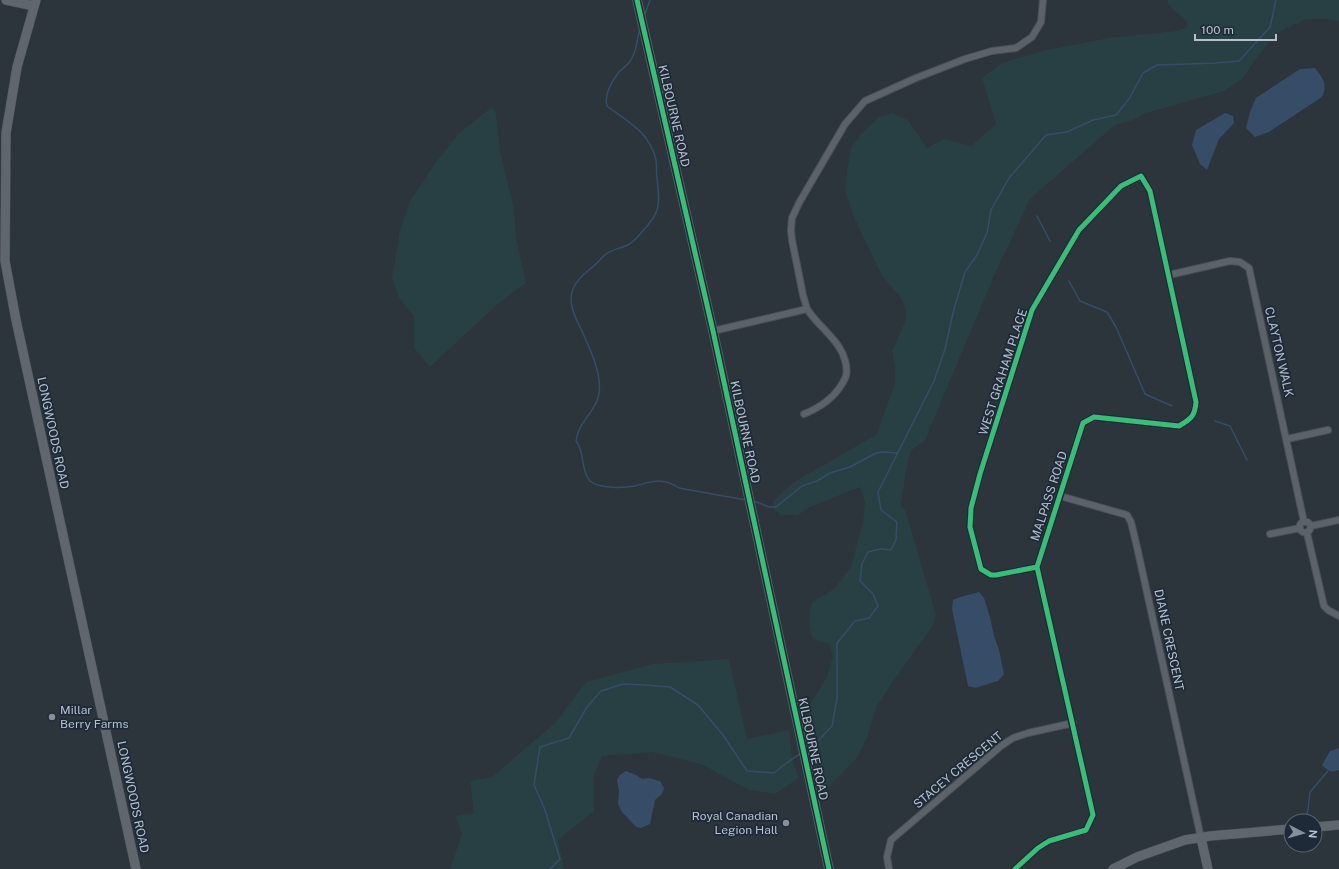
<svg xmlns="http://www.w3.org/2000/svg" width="1339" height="869" viewBox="0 0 1339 869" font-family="'Public Sans',sans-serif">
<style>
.green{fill:#284043}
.water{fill:#374d67}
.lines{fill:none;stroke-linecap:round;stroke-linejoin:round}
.stream{stroke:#374d67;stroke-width:1.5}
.street-casing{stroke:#4a5056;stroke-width:8}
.secondary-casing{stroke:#4a5056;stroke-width:10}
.street{stroke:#5c6269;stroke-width:6}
.secondary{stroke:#60666e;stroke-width:9}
.cycleway-casing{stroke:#1e2a38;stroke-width:8}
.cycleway{stroke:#3abd76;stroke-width:5}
.poi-dot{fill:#868f9a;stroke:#1e2a38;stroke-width:1.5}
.labels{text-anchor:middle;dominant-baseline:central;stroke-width:3.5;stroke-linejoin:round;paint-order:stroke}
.street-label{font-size:12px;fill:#b6c0cc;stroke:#1e2a38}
.poi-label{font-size:12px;fill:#b6c0cc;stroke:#1e2a38;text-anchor:start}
</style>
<rect width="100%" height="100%" fill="#2c343c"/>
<path class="green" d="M1167,0H1339V21L1325,19H1307L1277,33L1258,56L1242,79L1224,91L1146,113L1130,121L1115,125L1030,199L994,276L925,440L913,449L908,460L901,504L906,512L936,615L932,627L893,681L876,708L867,738L857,758L824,792L807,709L827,677L833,656L829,644L813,639C808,626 809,615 812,602L834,589L851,567L863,521L865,502L860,487L810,507L798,515H780L774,509L773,501L794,482L876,435L895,384V367L892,351L906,320L905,308L901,298L882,276L854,217L845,192L848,165L851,148L861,134L879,117L892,113L908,120L927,148L944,139L971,146L996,124L982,78L1002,63L1046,50L1109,38L1176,31L1185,28L1188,25C1184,14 1169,11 1167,0Z
M492,107L496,114L500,151L514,208L516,237L526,283L500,302L430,367L414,348V317L399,298L392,278L400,230L410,201L434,165L459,133Z
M729,659L747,739L789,730L792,759L799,778L775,794L749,790L701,764L652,752L602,756L594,775V811L558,840L564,869H450L462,834L455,816L474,813L470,781L492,777L556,722L586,682L653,664Z"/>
<path class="water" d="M1315,68C1323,79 1328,84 1322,97L1269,132L1255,137L1246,128L1250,112L1256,98L1300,69Z
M1225,113L1233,116L1234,123L1219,139L1207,170L1200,164L1192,145L1196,130Z
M979,592L984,598L990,617L994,636L999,650L1004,674L998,681L975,688L968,686L952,609L953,600C958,597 972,594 979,592Z
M1339,748V770C1331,773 1328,771 1322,765L1330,751Z
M626,771L636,775L642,779L649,778L660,781L664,788L662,794L655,800L650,824L641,828L636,827L622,812L618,804L619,791L617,780L620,775Z"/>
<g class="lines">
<path class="stream" d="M645,14L650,0
M640,29C637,38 637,48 633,56C630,64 624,67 619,72C612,81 604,95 607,106C628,122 649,131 656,160C657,166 656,172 657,178C660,206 661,212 641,233C637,238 631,244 625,246C618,249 611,250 606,254C600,259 596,265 590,269C583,275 576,281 573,289C566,305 579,323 585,338C590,349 596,362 598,374C606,411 580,413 576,441C578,443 579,446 580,449C584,459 582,472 590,481C599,489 624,488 635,486C644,484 650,481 659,481C666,481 673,484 679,488L746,500
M1037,216L1050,241
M1069,281L1080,301L1107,312L1116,327L1145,394L1172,406
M1215,421L1230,426L1247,460
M754,501L769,507H776L802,486L817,481L830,473L850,467L876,453L884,452L897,453
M808,749L815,744L832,726L837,698V643L855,621L869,618L878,606L873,594L860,581L862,564L868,552L880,549L891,550L896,540L897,522L881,510L878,492L934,381L945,349L954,309L965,272L977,255L987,233L991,210L1009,178L1046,135L1067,132L1093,120L1116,115L1129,99L1143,73L1157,65L1215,63L1239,61L1270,27L1276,0
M1305,821L1308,810L1310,792L1328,771
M550,869L560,859L545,810L534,785L540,747L569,738L587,707L601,691L623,684L645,685L670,687L698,705L723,735L747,771L774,773L785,764L801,753"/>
<g class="street-casing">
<path id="street" d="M1169,275L1230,261L1240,262L1249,268L1304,522
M807,309L803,295L792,240L791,230L792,218L799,203L845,124L865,101L916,78L965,59L992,51L1016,48L1032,37L1041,22L1043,0
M713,331L807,309C816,323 830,333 839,347C844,354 848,367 846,376C845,379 843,382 842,384C833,399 819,408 804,414
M1287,439L1328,430
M1060,496L1127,515L1131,522L1137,547L1201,838
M1299.5 527a5.5 5.5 0 1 1 11 0a5.5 5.5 0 1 1-11 0Z
M1311,526L1339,520
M1307,533L1324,606L1328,610L1339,616
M1270,534L1300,528
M889,869L887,857L891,840L1001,746L1013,738L1028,733L1073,723
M1015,869L1038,848L1049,841L1086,830L1093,815L1037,567L1083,423L1094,417L1179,426C1191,419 1195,416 1196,402L1150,191L1141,176L1121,186L1079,230L1032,310L980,474L971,508L970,527L981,569L991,575H996L1037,567"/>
</g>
<g class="secondary-casing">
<path id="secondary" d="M6,0L34,6
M36,0L17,67L6,133L5,261L16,320L136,869
M637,0L713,331L829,869
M1315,827L1339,825
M1201,838L1208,869
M1113,869L1137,857L1185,840L1210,836L1291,829"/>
</g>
<use href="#street" class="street"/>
<use href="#secondary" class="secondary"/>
<g class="cycleway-casing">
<path id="cycleway" d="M637,0L713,331L829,869
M1015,869L1038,848L1049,841L1086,830L1093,815L1037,567L1083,423L1094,417L1179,426C1191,419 1195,416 1196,402L1150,191L1141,176L1121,186L1079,230L1032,310L980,474L971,508L970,527L981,569L991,575H996L1037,567"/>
</g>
<use href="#cycleway" class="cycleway"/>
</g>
<g class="poi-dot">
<circle cx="52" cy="717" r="4"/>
<circle cx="786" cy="823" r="4"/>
</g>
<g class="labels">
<g class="street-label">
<text transform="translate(674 116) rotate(77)">KILBOURNE ROAD</text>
<text transform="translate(1279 352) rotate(77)">CLAYTON WALK</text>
<text transform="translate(1003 372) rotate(-72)">WEST GRAHAM PLACE</text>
<text transform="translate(745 432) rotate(78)">KILBOURNE ROAD</text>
<text transform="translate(53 433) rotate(78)">LONGWOODS ROAD</text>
<text transform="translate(1049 496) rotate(-72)">MALPASS ROAD</text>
<text transform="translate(1169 640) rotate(78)">DIANE CRESCENT</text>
<text transform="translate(813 749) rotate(78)">KILBOURNE ROAD</text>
<text transform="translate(958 770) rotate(-40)">STACEY CRESCENT</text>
<text transform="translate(133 797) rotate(78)">LONGWOODS ROAD</text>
</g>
<g class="poi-label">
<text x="60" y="710">Millar<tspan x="60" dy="14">Berry Farms</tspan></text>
<text x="778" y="816" text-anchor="end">Royal Canadian<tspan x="778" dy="14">Legion Hall</tspan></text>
</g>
</g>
<g transform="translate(1303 833) rotate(96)"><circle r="19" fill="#1e2a38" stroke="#5b6673"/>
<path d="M0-3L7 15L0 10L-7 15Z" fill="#868f9a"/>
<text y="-6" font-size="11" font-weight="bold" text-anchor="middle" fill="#b6c0cc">N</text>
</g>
<path d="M1195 34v6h81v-6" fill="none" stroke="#b6c0cc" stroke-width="2"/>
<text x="1201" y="34" font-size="12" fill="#b6c0cc" stroke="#1e2a38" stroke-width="3" paint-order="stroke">100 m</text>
</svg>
